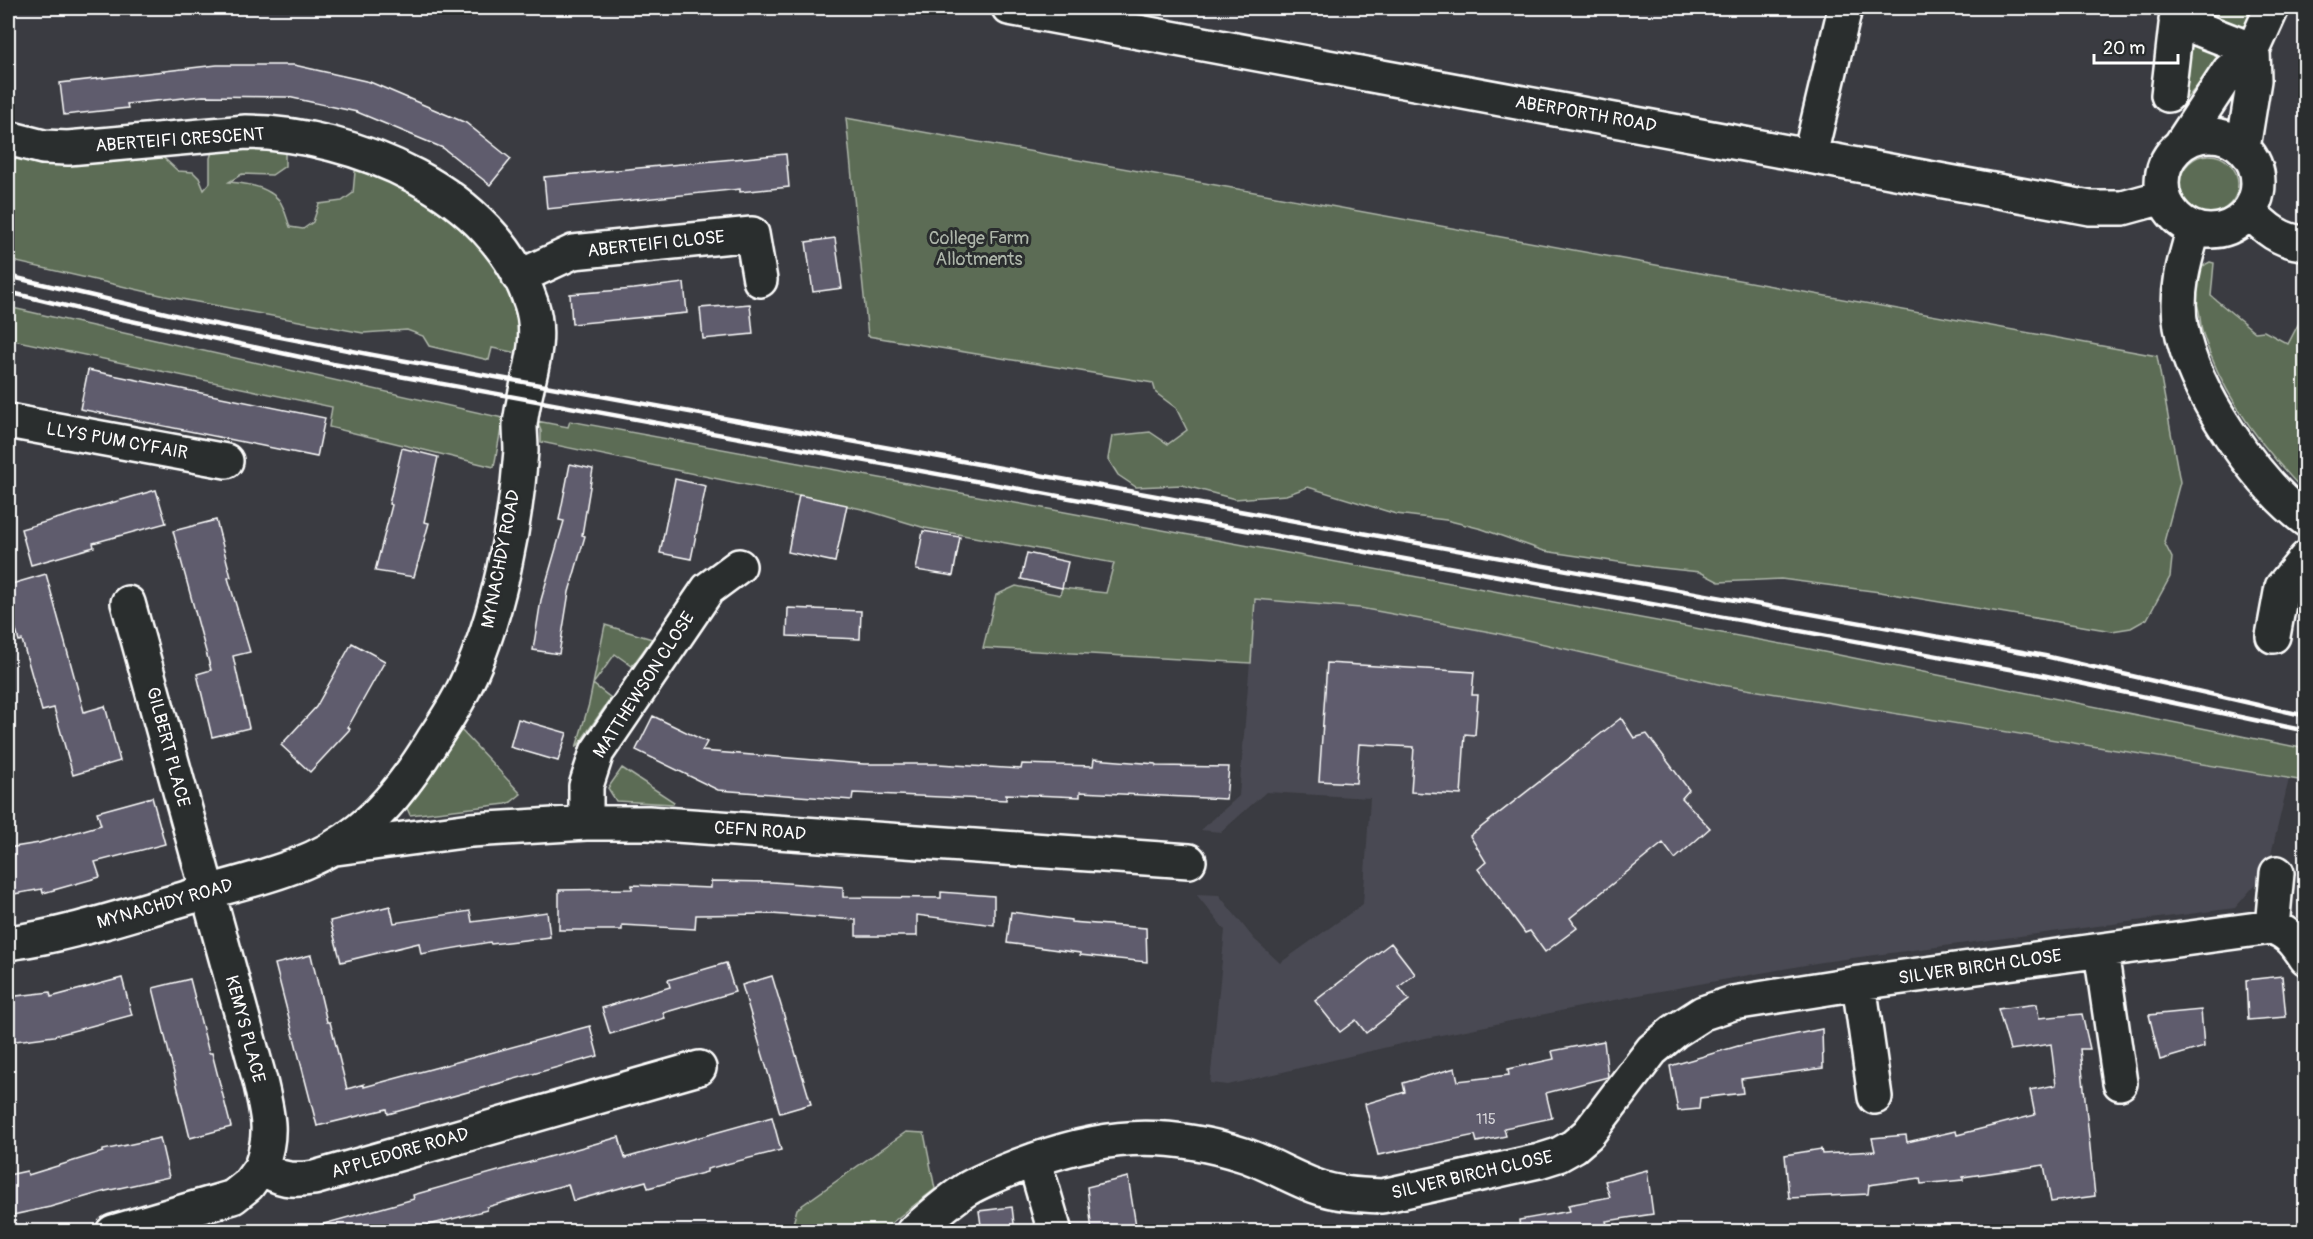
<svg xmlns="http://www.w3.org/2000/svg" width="2313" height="1239" viewBox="0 0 2313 1239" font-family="Pangolin,sans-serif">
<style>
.built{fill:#494952}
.green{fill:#5c6c54;stroke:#aeb6aa;stroke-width:1.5}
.building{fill:#5e5b6d;stroke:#fff;stroke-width:1.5}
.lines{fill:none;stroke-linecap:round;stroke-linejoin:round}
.minor-casing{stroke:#fff;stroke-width:38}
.minor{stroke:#2a2d2e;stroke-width:33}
.rail{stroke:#fff;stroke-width:4.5}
.labels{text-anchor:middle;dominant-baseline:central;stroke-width:6;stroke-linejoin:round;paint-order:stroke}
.number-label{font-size:15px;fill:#d7d6da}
.street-label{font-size:18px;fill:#fff;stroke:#2a2d2e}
.park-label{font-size:18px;fill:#aeb6aa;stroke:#2a2d2e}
</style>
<rect width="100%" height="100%" fill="#3a3b41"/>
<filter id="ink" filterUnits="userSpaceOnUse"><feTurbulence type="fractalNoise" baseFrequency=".0167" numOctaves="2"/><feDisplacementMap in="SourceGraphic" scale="12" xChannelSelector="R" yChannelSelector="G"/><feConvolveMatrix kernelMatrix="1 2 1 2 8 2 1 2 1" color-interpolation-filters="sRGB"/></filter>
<g filter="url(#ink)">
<path class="built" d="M1255,599L1360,608L1496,633L1722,685L2289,779L2267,871L2235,908L1822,962L1644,994L1421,1039L1228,1085L1210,1083L1225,930L1196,894L1219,895L1254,939L1280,963L1363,904L1370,798L1266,792L1221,832L1201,830L1239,796Z"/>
<path class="green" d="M2191,8H2257L2247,25L2235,28L2196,17Z
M2194,44L2217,49L2222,63L2210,71L2181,105L2189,47Z
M846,118L2157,356L2180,482L2164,542L2172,558L2170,577L2147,619L2131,628L2112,631L1880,592L1781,579L1719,582L1700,572L1652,567L1544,551L1482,529L1446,520L1396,514L1308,487L1286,495L1235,499L1182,485L1136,487L1118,475L1108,459L1112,436L1150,432L1168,444L1187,430L1176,408L1156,393L1153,383L868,336Z
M8,145L155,150L178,171L193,172L199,178L204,190L210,183V158L214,145L285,151V166L272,175L242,174L229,182C244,183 267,186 279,200C284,206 287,219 290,227L303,229L313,222L319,204L342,201L353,193L355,172L360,160L463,219L517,289L527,355L492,348L489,360L429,346L423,336L407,330L363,333L165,296L8,260Z
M2180 184a29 29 0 1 1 58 0a29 29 0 1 1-58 0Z
M2210,262L2214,263L2211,296L2255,332L2264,331L2288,344L2301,319L2305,316V492C2261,447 2222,395 2203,334C2200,327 2201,319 2199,311C2194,295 2190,271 2210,262Z
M8,307L503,418L494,467L329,427L332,407L8,339Z
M537,421L568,427L570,421L1809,649L2296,747L2305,749V781L1722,685L1496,633L1360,608L1255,599L1251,663L983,648L996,595L1016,586L1060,595L1062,588L1106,593L1114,563L925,528L862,509L541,442V431Z
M605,625L652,639L632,666L615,654L593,684L611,698L576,748L589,704Z
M461,730L521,794L511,802L506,804L410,815L406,806L424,786Z
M622,768L674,802L673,804L616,801L608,788Z
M906,1132L924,1133L935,1189L881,1231H791L797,1209Z"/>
<path class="building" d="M217,65H294L370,82L466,123L511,159L490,185L443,148L357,112L288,97L203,96L127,104L128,108L64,115L60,83Z
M786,154L789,187L740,192V189L547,209L544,177Z
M835,238L842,288L813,292L806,242Z
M684,283L687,313L572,324L570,294L634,289Z
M750,304L753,334L703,339L700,308Z
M88,370L325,418L317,457L80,409Z
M402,448L438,457L424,522L429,523L414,577L375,571L392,505L389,504Z
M570,464L593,469L582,535L585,536L569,592L559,654L533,650L541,600L564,521L559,520Z
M675,479L706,486L691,559L660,553Z
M156,490L166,523L93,543L94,547L31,565L21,529Z
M799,495L847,505L835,562L788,552Z
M216,520L231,577L228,578L250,652L233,656L249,728L212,737L197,674L211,670L173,531Z
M923,531L960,537L953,576L916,570Z
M1027,553L1068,562L1062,588L1021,579Z
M46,574L84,712L105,706L120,761L73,775L54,708L42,711L22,640L19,641L8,602V585Z
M788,608L861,611L860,639L787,636Z
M352,643L385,661L348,727L350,729L310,772L281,745L316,707Z
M1327,663L1474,672L1472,695H1478L1475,735L1465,734L1461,795L1411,792L1414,747L1359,744L1356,783L1319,781Z
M653,716L707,742L702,751L864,764H938L1021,769L1022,764L1093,766L1094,759L1156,764V766L1229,767L1226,799L1080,792V797L1006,794V800L853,793L852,800L718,790L636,750Z
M1621,718L1634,738L1647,734L1689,790L1682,798L1710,828L1675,859L1663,843L1570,918L1577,928L1545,952L1530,931L1525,933L1478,869L1486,862L1470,836Z
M518,719L567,733L558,761L510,747Z
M152,797L165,844L95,862L100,877L43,893L42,889L8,895V848L39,843L101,825L97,812Z
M711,881L772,882L843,887V897L941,898V892L994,896V925L917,915V936H856V920L771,914L696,915L695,929L622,925V930H559V890L632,889V885L711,888Z
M390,906L394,923L470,911L472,922L547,912L550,937L491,944L490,942L421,954L419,943L341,962L330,921Z
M1011,912L1071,920V922L1146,928L1147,962L1080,955V953L1007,943Z
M1391,943L1415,974L1399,987L1409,1000L1366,1033L1356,1020L1340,1032L1315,1001Z
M311,955L327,1022H330L347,1089L364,1084V1087L590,1026L598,1056L388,1114L387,1109L317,1126L275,964Z
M726,963L735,992L663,1013L665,1018L610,1034L602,1008L670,987L668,980Z
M772,976L811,1104L780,1113L742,985Z
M2282,976L2286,1017L2248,1020L2246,980Z
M122,978L132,1015L54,1036L8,1042V997L50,992L51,997Z
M190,979L209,1053H212L231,1127L190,1138L153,988Z
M2037,1004L2039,1018L2082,1014L2090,1049H2080L2095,1196L2051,1202L2044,1165L1963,1177V1180L1921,1184L1920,1178L1869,1185L1868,1194L1789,1198L1785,1155L1821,1149L1822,1154L1875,1151L1872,1138L1906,1135L1907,1142L1956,1131L1957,1135L2035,1115L2030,1090L2056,1085L2051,1044L2010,1050L1998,1009Z
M2201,1010L2204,1047L2160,1060L2149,1015Z
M1822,1029L1823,1068L1741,1079L1743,1093L1700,1098L1699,1109L1678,1111L1670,1066L1738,1046Z
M1604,1041L1608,1077L1546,1093L1552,1118L1504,1128L1506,1136L1477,1142L1475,1135L1378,1155L1365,1104L1405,1092L1403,1083L1455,1068L1458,1081L1509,1075L1508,1069L1554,1059L1552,1051Z
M772,1117L781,1150L707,1169V1172L648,1188L646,1181L573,1201L568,1184L487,1207V1210L402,1232H321L320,1225L414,1199L413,1195L619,1137L625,1158Z
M160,1138L169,1177L106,1191L50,1207L8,1216V1175L27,1171L28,1175L103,1152V1150Z
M1647,1170L1653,1214L1606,1221L1609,1232H1520L1519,1220L1570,1211L1568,1205L1610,1197L1605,1181Z
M1128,1177L1137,1232H1092L1087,1187Z
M1012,1207L1015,1232H982L979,1211Z"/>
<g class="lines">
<g class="minor-casing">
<path id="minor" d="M1009,8L2090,208H2123L2163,197
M2176,20L2253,50
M2168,95L2178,8
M2162 183a48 48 0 1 1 96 0a48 48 0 1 1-96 0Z
M8,138L43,147L68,148L246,132C355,134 494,191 531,303C545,345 524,383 520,425C520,433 521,442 521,451C516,523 498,619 466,684C457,704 445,722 433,740C413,773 389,806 359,830C311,869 248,880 190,897C130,914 70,935 8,943
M2181,144L2229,71L2253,50L2272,8
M2243,148L2254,80L2253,50
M1810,155L1845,8
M2249,211C2265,228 2281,242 2306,243
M2194,229C2184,261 2175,293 2181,327C2193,391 2255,481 2306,520
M519,277L573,252L752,234L760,280
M8,421L226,461
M128,603L260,1081C268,1116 273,1133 261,1167
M2273,636L2282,587L2306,558
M586,823V786L597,752L708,589L739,566
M336,848L471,830L586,823H648L1189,861
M2272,927L2277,873
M2101,951L2120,1083
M1859,983L1875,1097
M1034,1160L1055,1232
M113,1232L233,1197L248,1185L261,1167C280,1180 292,1181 314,1178L699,1068
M913,1232C931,1217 948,1201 967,1189C984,1179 1003,1172 1021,1165C1100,1134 1163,1129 1244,1155C1268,1163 1291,1177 1315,1186C1336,1194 1359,1195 1382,1196L1539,1161L1558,1155L1574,1146L1588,1134L1652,1050L1675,1031L1703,1013L1733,1003L1859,983L2272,927C2289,933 2296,943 2306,958"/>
</g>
<use href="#minor" class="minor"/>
<path class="rail" d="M8,276L204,322L373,355L2045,656L2306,716
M8,292L108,316L333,364L2042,675L2306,731"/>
</g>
</g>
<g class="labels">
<g class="number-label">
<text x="1486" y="1119">115</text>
</g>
<g class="street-label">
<text transform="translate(1586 114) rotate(10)">ABERPORTH ROAD</text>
<text transform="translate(180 140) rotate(-4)">ABERTEIFI CRESCENT</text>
<text transform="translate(656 244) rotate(-6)">ABERTEIFI CLOSE</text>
<text transform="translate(117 441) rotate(10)">LLYS PUM CYFAIR</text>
<text transform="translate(501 559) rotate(-79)">MYNACHDY ROAD</text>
<text transform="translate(644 685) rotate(-57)">MATTHEWSON CLOSE</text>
<text transform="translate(168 747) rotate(75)">GILBERT PLACE</text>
<text transform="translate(760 831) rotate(4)">CEFN ROAD</text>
<text transform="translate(165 904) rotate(-16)">MYNACHDY ROAD</text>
<text transform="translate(1980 967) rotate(-8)">SILVER BIRCH CLOSE</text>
<text transform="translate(245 1029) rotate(75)">KEMYS PLACE</text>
<text transform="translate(400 1153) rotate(-16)">APPLEDORE ROAD</text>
<text transform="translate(1472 1175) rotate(-13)">SILVER BIRCH CLOSE</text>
</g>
<g class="park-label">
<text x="979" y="238">College Farm<tspan x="979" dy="21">Allotments</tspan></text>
</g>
</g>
<rect width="2313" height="1239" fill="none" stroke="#2a2d2e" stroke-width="30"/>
<rect x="15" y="15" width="2283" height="1209" fill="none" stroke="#fff" stroke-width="2" filter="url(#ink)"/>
<path d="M2094 54v9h84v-9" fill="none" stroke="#ffffff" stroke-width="3"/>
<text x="2103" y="54" font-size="18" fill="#ffffff" stroke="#2a2d2e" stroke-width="4.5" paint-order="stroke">20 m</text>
</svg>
